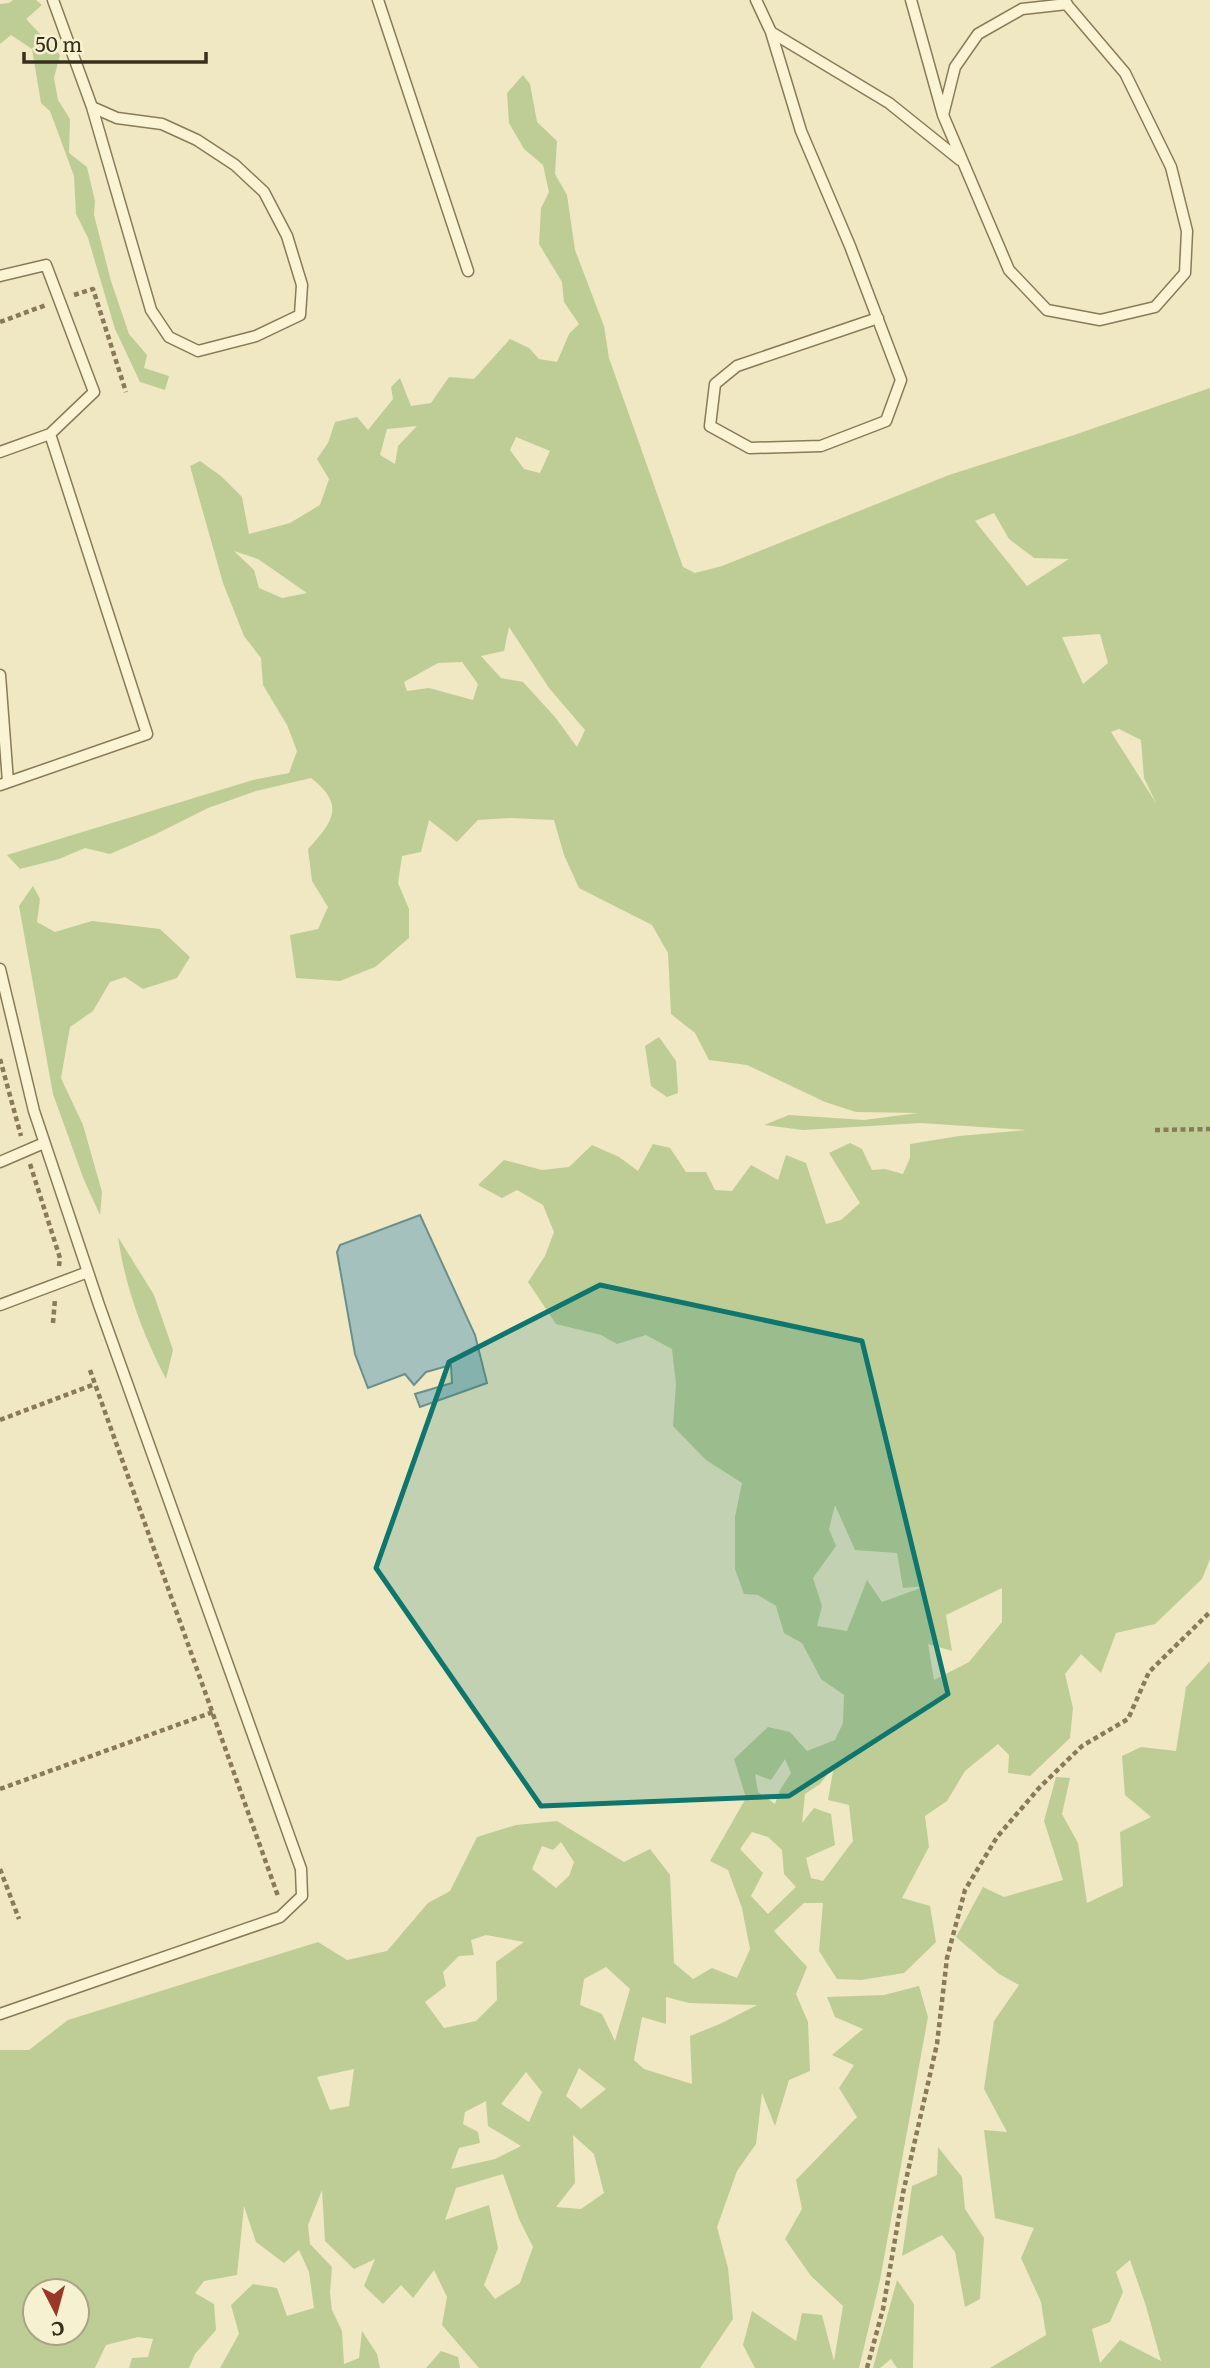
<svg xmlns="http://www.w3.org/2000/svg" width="1210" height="2368" viewBox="0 0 1210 2368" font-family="Literata,serif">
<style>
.green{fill:#becd95;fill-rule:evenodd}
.water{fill:#a4c1bd;stroke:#6b908c;stroke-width:2}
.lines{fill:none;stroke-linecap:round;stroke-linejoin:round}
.lane-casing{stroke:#897a58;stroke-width:13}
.path{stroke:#897a58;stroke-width:4.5;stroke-dasharray:5 3.5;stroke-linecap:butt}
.lane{stroke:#faf4d5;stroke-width:10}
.marked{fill:#0f766e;fill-opacity:0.2;stroke:#0f766e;stroke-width:5;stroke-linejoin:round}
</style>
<rect width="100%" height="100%" fill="#efe8c2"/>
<path class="green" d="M13,0H36L42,5L26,19L60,55L54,78L58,100L70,119L69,153L87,167L95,201L94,215L111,281L129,334L147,355L144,368L169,376L165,390L140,382L115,329L88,238L76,214L74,176L50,111L41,103L32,49L11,35L0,44V4L9,3Z
M523,75L530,84L537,122L557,141L555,174L567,195L575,250L604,326L609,358L683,567L695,573L722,566L949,475L1074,435L1210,388V1559L1202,1579L1155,1624L1116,1633L1101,1673L1081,1654L1065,1674L1073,1708L1070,1738L1030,1776L1008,1773L1009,1755L998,1744L965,1771L947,1801L925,1816L929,1847L902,1898L930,1906L936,1942L904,1973L861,1980L837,1979L819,1951L823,1903H804L774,1931L807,1967L796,1994L808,2022L810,2071L789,2080L775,2126L762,2093L756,2144L737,2171L717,2227L728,2268L733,2319L700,2368H479L442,2325L447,2297L434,2270L413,2298L401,2285L383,2304L364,2286L375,2259L354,2269L325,2241L322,2190L308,2225L310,2244L332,2267L330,2293L332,2310L342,2331L344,2364L359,2358L362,2331L377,2354L380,2368H220L239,2334L231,2305L253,2284L277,2288L287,2316L314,2308L309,2272L299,2250L284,2263L256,2242L244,2206L237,2275L204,2281L195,2293L214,2304L216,2330L195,2354L189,2368H129L132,2358L148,2357L153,2339L138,2337L106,2345L95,2368H0V2050H29L68,2020L318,1942L347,1960L387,1951L428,1903L450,1891L477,1837L516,1825L557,1821L624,1862L650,1849L670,1875L674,1963L693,1979L712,1968L737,1978L750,1949L742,1908L728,1870L710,1861L746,1798L734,1759L768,1727L790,1732L807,1751L835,1740L843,1723L844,1695L821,1679L802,1643L784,1633L776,1606L758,1595L744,1594L735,1569V1517L742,1483L706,1460L673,1426L676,1384L672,1349L646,1335L617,1344L601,1335L556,1324L528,1282L545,1256L554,1232L543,1205L517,1190L502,1198L478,1185L504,1160L542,1170L569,1167L592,1145L619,1157L638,1171L653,1144L670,1148L686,1172H706L715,1190L732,1191L751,1165L778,1180L786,1155L806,1163L826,1224L841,1220L860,1203L829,1153L850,1143L862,1149L872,1170L885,1169L903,1174L910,1158V1144L959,1136L1026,1130L921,1123L803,1130L764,1125L789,1115L864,1120L918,1113L856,1112L825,1102L747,1065L709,1060L695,1033L671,1014L668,953L652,925L579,888L564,855L554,820L510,818L478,820L457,842L429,820L421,852L402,856L398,883L409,909V938L375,967L340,981L296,978L290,935L318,929L328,907L312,881L308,849C333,822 346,805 311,778L256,791L208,808L154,835L110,854L85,848L59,859L20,869L7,855L253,780L289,773L297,751L287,725L263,685L261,658L244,636L223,583L190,466L200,461L221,476L242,497L249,534L290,523L320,505L329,479L317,459L328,443L335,422L357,417L368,430L393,399L391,387L400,378L411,406L431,403L449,377L474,379L510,339L529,348L539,359L557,362L569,334L579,324L564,302L562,282L539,244L541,208L549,192L543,165L524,149L509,123L507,93ZM417,426L398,446L395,464L380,455L387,429ZM516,437L550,451L540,473L524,469L510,450ZM994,513L1009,539L1034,558L1069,559L1027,586L975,521ZM234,551L258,559L307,593L282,598L259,588L254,570ZM509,627L549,688L585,730L577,747L555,717L523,682L501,678L481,656L504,651ZM1100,634L1108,663L1083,684L1062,637ZM462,662L478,684L473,700L429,688L407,691L404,682L438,663ZM1119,729L1141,740L1144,778L1156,803L1111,732ZM835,1505L855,1550L897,1553L903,1588L926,1586L882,1602L867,1580L847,1631L817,1626L822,1606L813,1578L836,1546L829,1529ZM1002,1588V1622L969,1662L934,1680L928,1644L952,1651L946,1615ZM785,1759L791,1773L780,1790L775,1804L758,1792L755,1774L771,1780ZM834,1766L828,1800L849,1805L853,1841L823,1881L811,1878L806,1858L835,1845L831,1814L814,1808L802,1823L805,1794L820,1784ZM752,1832L768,1837L782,1850L784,1874L796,1887L768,1914L751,1896L763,1873L740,1849ZM561,1842L574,1862L569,1876L556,1888L532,1869L542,1846L553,1850ZM486,1935L524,1942L496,1962L497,2000L476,2021L444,2028L425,2002L446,1986L443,1972L459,1956L474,1955L471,1940ZM606,1967L630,1989L615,2041L602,2014L580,2005L584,1979ZM666,1997L689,2003L757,2005L722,2023L690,2036L692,2084L644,2069L634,2060L642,2017L666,2024ZM579,2068L606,2089L581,2109L566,2096ZM354,2069L349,2106L330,2110L317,2077ZM526,2072L542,2092L529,2122L501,2104ZM486,2101L488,2126L521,2146L495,2159L451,2169L459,2148L480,2143L478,2132L463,2124L465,2112ZM573,2135L594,2154L604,2193L581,2209L556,2207L575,2183ZM503,2174L519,2219L533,2247L520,2283L495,2299L484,2285L498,2248L489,2205L445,2220L456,2188ZM35,2291H77V2333H35Z
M33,886L40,899L37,922L55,932L92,921L160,929L190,957L177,978L143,989L125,977L110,982L93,1011L70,1027L61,1078L83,1125L102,1192L100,1215L84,1180L53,1094L19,906Z
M659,1037L676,1061L678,1093L667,1097L651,1086L645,1046Z
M118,1237L154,1295L173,1350L166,1379C143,1335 125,1287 118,1237Z
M1210,1661V2368H990L1046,2335L1041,2302L1021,2258L1034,2228L995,2218L984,2130L1007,2132L984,2089L994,2021L1019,1985L999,1974L956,1937L983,1887L1004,1897L1063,1880L1044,1821L1056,1777L1070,1778L1062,1814L1078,1843L1087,1903L1123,1886L1120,1832L1151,1817L1125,1795L1122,1756L1141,1747L1176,1751L1186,1687ZM1130,2260L1146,2306L1161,2361L1120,2340L1100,2363L1092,2329L1110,2322L1123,2292L1116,2272Z
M919,1986L928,2017L880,2280L859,2368H755L743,2345L752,2311L796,2341L802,2313L822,2315L834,2361L843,2306L811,2276L785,2239L802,2209L796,2180L857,2117L839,2088L854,2065L832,2055L863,2029L835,2017L827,1997L884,1995Z
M938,2147L962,2177L965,2209L984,2238L980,2299L965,2307L955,2252L942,2235L902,2256L912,2186L937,2175Z
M897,2280L914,2304L913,2368H897L891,2359L880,2368H873Z
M441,2351L458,2357L460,2368H426Z"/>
<path class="water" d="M420,1215L475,1335L487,1383L420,1407L415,1394L452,1383L451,1365L426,1372L414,1385L405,1374L368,1388L355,1354L337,1252L340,1245Z"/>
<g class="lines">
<g class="lane-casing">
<path id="lane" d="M53,0L92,107L151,310L169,337L198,351L256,336L300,315L302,285L287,236L264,192L235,165L197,140L162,124L117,118L92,107
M378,0L468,271
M756,0L771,32L801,131L850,246L901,380L886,421L821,446L750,448L710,426L715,384L737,366L878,318
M911,0L943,115L1009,270L1047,310L1100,320L1155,307L1185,273L1187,231L1171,167L1125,73L1063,0
M771,32L889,103L960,160
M943,115L955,67L978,34L1022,9L1067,4
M0,276L46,265L94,392L50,434L147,734L0,785
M0,452L50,434
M0,675L8,782
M0,969L34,1111L99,1305L301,1869L302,1896L280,1917L0,2014
M0,1162L44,1143
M0,1305L88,1272"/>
</g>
<path class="path" d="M74,295L93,289L126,392
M0,322L46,305
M0,1059L21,1136
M1155,1130L1210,1129
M30,1164L60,1258L59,1266
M53,1323L55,1299
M90,1370L278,1896
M0,1420L95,1384
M0,1789L213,1712
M0,1869L19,1919
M867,2368L883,2309L903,2193L937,2044L947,1958L965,1890L997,1837L1039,1788L1082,1746L1128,1719L1149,1672L1210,1612"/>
<use href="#lane" class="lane"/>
</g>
<path class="marked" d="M600,1285L862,1341L948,1694L789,1796L541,1806L376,1568L449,1362Z"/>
<g transform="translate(56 2312) rotate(174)"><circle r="33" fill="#f6f1d1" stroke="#aaa389" stroke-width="2"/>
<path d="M0-5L12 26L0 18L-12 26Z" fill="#9a3827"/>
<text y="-10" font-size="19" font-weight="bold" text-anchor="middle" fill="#382f1d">С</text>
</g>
<path d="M24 52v10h182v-10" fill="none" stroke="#382f1d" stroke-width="3.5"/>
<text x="35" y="52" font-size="21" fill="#382f1d" stroke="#f6f1d1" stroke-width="5" paint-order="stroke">50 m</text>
</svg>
